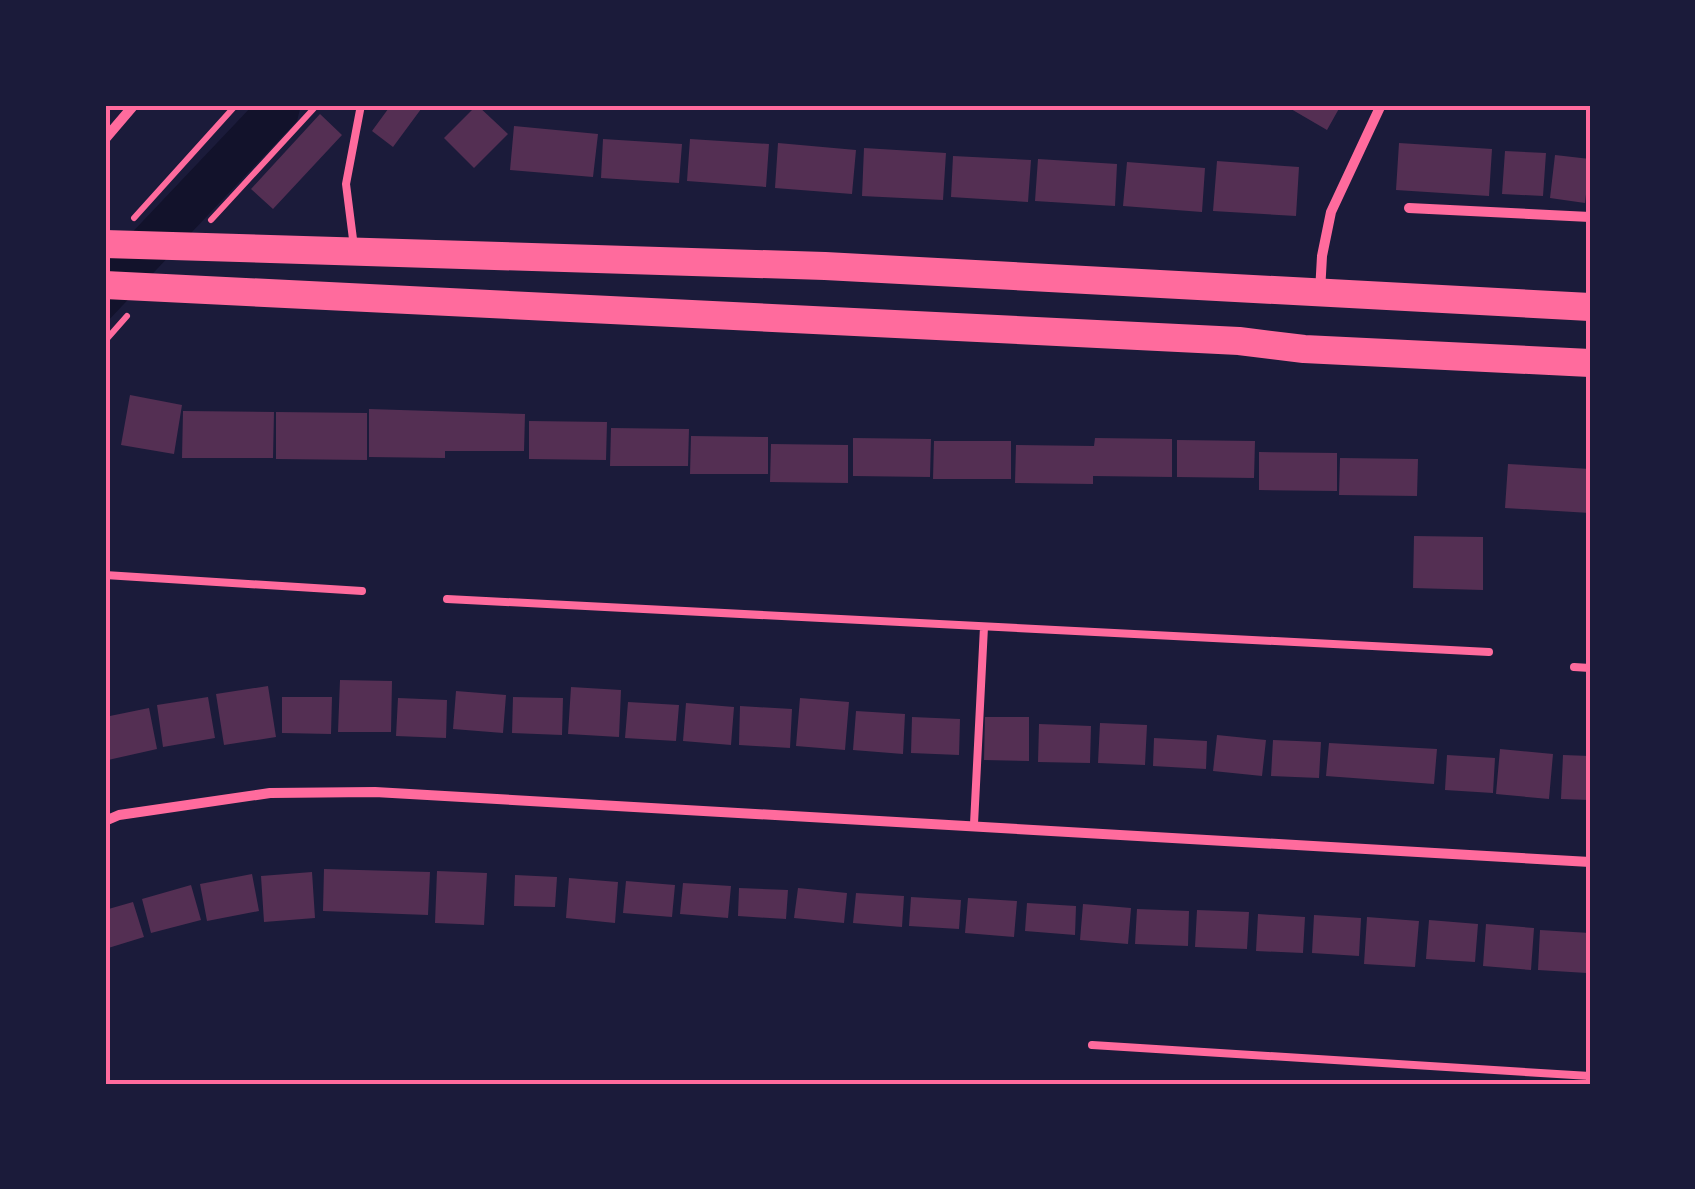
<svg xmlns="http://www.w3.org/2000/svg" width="1695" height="1189" viewBox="0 0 1695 1189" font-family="'Crimson Pro',serif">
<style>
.water{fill:#12122b}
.building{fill:#542f53}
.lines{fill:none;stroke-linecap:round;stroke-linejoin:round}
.path{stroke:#ff6b9d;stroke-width:6}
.service{stroke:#ff6b9d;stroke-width:8}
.minor{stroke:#ff6b9d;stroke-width:10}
.trunk{stroke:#ff6b9d;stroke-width:28}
.neatline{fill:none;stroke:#ff6b9d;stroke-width:4}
</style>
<rect width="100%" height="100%" fill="#1b1b3a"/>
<path class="water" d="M253,105H301L297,121L105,324V261Z"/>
<path class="building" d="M391,105H424L393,147L372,131Z
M477,105L508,134L474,168L444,138Z
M1293,105H1341L1327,130L1291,109Z
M320,114L342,135L273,209L251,189Z
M514,126L598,134L593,177L510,170Z
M603,139L682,144L679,183L601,178Z
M690,139L769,144L766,187L687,181Z
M778,143L856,150L852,194L775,188Z
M1399,143L1492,149L1489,196L1396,190Z
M864,148L946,153L943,200L862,196Z
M1505,151L1546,153L1543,196L1502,194Z
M1555,155L1590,159L1585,203L1550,198Z
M953,156L1031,160L1028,202L951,197Z
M1038,159L1117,164L1115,206L1035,201Z
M1217,161L1299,167L1296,216L1213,211Z
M1127,162L1205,168L1202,212L1123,206Z
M130,395L182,405L174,454L121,445Z
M369,409L525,414L524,451H445V458L369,457Z
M183,411L274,412L273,458H182Z
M276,412L367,413V460L276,459Z
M529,421L607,422L606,460L529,459Z
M611,428L689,429L688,466H610Z
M691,436L768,437V474H690Z
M853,438L931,439L930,477L853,476Z
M1095,438L1172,439V477L1093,476V484L1015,483L1016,445L1094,446Z
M1177,440L1255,441L1254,478L1177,477Z
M934,441H1011V479H933Z
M771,444L848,445V483L770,482Z
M1259,452L1337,453V491L1259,490Z
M1340,458L1418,459L1417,496L1339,495Z
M1508,464L1590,469V513L1505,508Z
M1414,536L1483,537V590L1413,588Z
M340,680L392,681L391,732H338Z
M268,686L276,737L224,745L216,694Z
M571,687L621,690L619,737L568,734Z
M456,691L506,695L503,733L453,729Z
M208,697L215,738L163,747L157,705Z
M282,697H332L331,734L282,733Z
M513,697L563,698L562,735L512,733Z
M398,698L447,700L446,738L396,736Z
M800,698L849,702L845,750L796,746Z
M628,702L679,705L676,741L625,738Z
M686,703L734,707L731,745L683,741Z
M740,706L792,709L790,748L739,745Z
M149,708L157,749L108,760L105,717Z
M856,711L905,714L903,754L853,750Z
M912,717L960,719L959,755L911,753Z
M985,717H1029V761L984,760Z
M1100,723L1147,725L1145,765L1098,763Z
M1039,724L1091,726L1090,763L1038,762Z
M1217,735L1266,740L1262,776L1213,771Z
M1154,738L1207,741L1206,769L1153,766Z
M1273,740L1321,742L1319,778L1271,776Z
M1329,743L1437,749L1434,784L1326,776Z
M1500,749L1553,754L1549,799L1496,794Z
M1447,755L1495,758L1493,793L1445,790Z
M1563,755L1590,756V800L1561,799Z
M324,869L430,872L428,915L323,911Z
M437,871L487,873L484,925L435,923Z
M312,872L315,918L264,922L261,876Z
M252,874L259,911L207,921L200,884Z
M515,875L557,877L555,907L514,906Z
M569,878L618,882L615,923L566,918Z
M626,881L675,885L672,917L623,913Z
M683,883L731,886L728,918L680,914Z
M191,885L201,920L151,933L142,899Z
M739,888L788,890L786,919L738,916Z
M798,888L847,893L844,923L794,918Z
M856,893L904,896L902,927L853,923Z
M911,897L961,900L959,929L909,926Z
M968,898L1017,901L1014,937L965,933Z
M133,902L144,937L105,949V910Z
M1027,903L1076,906L1075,935L1025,931Z
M1083,904L1131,908L1128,944L1080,940Z
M1137,909L1189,911L1188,946L1135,944Z
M1197,910L1249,912L1247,949L1195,947Z
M1258,914L1305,917L1303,953L1256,951Z
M1314,915L1361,918L1359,956L1312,953Z
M1367,917L1419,921L1415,967L1364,964Z
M1429,920L1478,924L1475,962L1426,959Z
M1486,924L1534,928L1531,970L1483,966Z
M1540,930L1590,933L1587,973L1538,970Z"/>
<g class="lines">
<path class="path" d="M134,218L236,105
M211,220L317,105
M105,341L127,316"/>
<path class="service" d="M354,247L346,184L361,105
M105,575L362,591
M447,599L1489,652
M1574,667L1590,668
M974,824L984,627
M1092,1045L1590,1076"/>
<path class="minor" d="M105,139L134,105
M1409,208L1590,217
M1320,292L1322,256L1331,212L1381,105
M105,821L119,815L270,793L375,792L1590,862"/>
<path class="trunk" d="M105,244L825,266L1590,307
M105,285L1239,341L1304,349L1590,363"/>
</g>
<rect width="1695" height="1189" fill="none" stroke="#1b1b3a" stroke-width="215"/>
<rect x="108" y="108" width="1480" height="974" class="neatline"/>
</svg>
